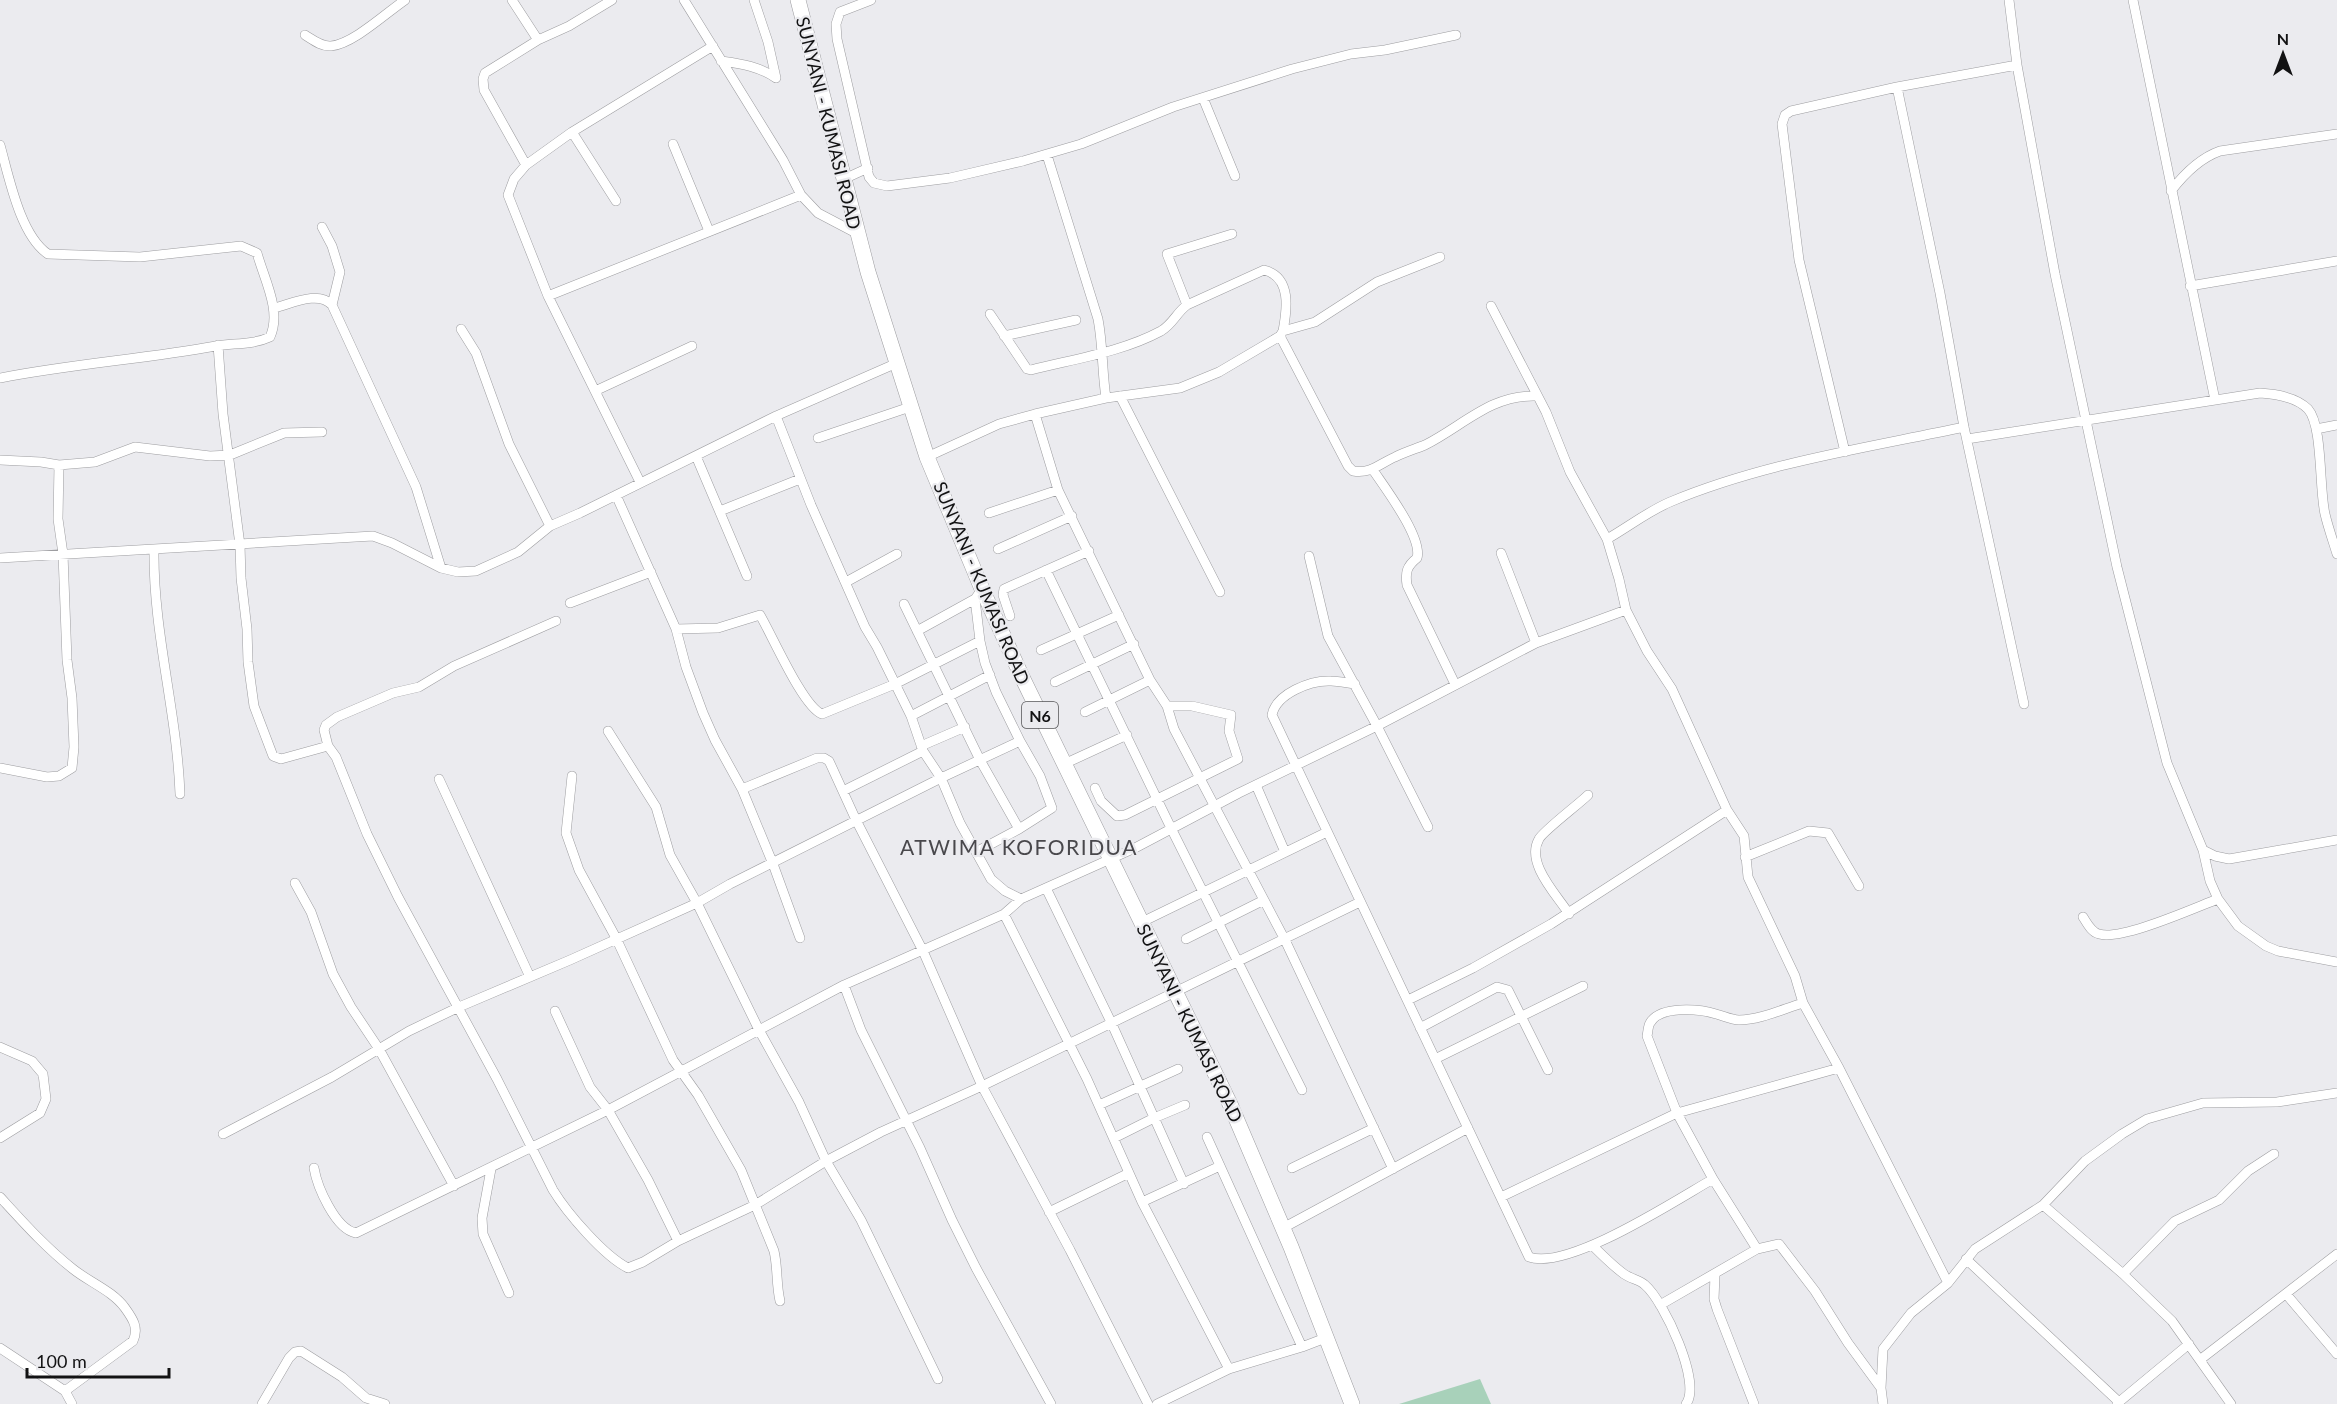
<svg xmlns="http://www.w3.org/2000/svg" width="2337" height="1404" viewBox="0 0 2337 1404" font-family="Lato,sans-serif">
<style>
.green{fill:#a8d1ba}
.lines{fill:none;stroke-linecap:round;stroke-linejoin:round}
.street-casing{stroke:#9d9da0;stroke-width:10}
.primary-casing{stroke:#9d9da0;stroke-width:16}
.street{stroke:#fff;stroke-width:9}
.primary{stroke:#fff;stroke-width:15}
.labels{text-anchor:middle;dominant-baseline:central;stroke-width:4.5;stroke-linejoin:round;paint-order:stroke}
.shield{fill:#ebebef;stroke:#535355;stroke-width:1.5}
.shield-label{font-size:16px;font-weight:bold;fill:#121213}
.street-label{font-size:18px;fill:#121213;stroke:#ebebef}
.quarter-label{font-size:21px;letter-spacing:1.5px;fill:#49484c;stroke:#ebebef}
</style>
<rect width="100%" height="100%" fill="#ebebef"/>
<path class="green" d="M1480,1379L1491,1404H1399Z"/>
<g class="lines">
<g class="street-casing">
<path id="street" d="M512,0L538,40L569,26L612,0
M684,0L783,160L801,195L818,213L858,234
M871,0L840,12L836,24L837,39L869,177L874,183L887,186L950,178L1023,161L1081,144L1173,107L1292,69L1351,54L1385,50L1456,35
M2009,0L2017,65L2055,274L2117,567L2167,763L2203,850L2210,881L2218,899L2238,926L2266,946L2278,951L2337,962
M2133,0L2215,400
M305,35C313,40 322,47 331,46C353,44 386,13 405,0
M721,61C742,64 758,66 776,78L768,42L754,0
M1897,87L1940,293L1964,427L2024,704
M1203,98L1235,176
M572,132L616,201
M673,144L709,231
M0,145C9,177 20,235 48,254L140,257L241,246L257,253C264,279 282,311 270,337C253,345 234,343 216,346C144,359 72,364 0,378
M1047,155L1098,319C1103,345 1102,372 1106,398
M526,165L484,90L483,79L485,73L538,40
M844,179L868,168
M2171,191C2184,174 2200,158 2220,151L2337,134
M322,227L332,246L340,272L332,305
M2190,286L2337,261
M548,296L801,195
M1187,305L1167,254L1232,234
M1491,306L1546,412L1570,472L1607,539
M274,308C291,304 318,290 332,305L416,487L441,568
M990,314L1027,369L1031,370C1074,359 1122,352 1161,331C1173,324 1177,312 1187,305L1264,270C1292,277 1287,310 1283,331
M461,329L476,353L509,444L550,526
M1004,336L1076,320
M1280,336L1348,466L1353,471C1371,474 1379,464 1395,457C1405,452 1415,449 1425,445C1463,426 1491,394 1537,396
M218,345L223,414L240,545L241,578L247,629L248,662L254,706L273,756L281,759L328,746L336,757L367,834L398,897L497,1079L553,1190C567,1213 604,1256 628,1268L643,1262L678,1241L755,1205L826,1161L881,1132L982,1086L1360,902
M595,391L692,346
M1120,396L1220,592
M1035,414L1106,398L1180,388L1219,372L1280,336L1283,331L1315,322L1377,282L1440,257
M776,416L811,505L865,627L877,647L911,716L923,751L941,778L960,823L991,879L1005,891L1021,899
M2316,429L2337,425
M818,438L910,407
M1967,439L2260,393C2277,394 2296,397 2308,409C2323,426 2319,489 2325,514C2328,527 2333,541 2337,554
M1845,452L1799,260L1782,124L1785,115L1791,111L1897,87L2017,65
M696,456L747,576
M927,457L999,424L1035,414L1058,490L1150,680L1167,706L1174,729L1285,940L1393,1169
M0,460L41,462L59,465L95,462L135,447L210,456L230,455L284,433L322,432
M1373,470C1385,488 1423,538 1417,558C1407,566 1405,572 1407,585L1455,684
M640,482L548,296L508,195L514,179L526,165L572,132L713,46
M616,495L676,629L686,667L703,713L715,740L742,789L773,864L800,938
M720,511L800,479
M989,513L1058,490
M998,549L1072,516
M154,550C153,632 177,712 180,794
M1501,553L1536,643
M1309,556L1328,636L1377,726L1428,827
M0,558L373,536L392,543L441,568L458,572L476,571L518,552L550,526L580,513L776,416L897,363
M1046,570L1171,828L1302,1090
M846,582L897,554
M570,603L651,572
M904,604L980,760L1019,829
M1010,616L1003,595L1004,589L1089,551
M676,629L718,628L760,615C772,635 803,707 822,714L895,684L980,641
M917,631L975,599
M1041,650L1119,615
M1055,682L1134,644
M1355,684C1347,683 1338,681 1331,681C1310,680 1276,694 1272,715L1529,1257C1568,1271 1676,1200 1713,1179
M1085,712L1150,680
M911,716L990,675
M608,731L656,807L670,855L697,903L759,1030L799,1102L826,1161L861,1220L938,1379
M328,746L324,730L326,725L337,717L393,693L419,687L454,666L556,621
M921,746L965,727
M1064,764L1127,735
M0,768L47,777L59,776L72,768L74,747L72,698L67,660L63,554L58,519L59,465
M572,776L566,833L579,870L616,938L673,1060L698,1095L741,1170L774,1251C778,1268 776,1284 780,1301
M439,779L530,977
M1256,785L1285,852
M1095,788L1101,801L1117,816L1125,815L1238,759L1229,731L1231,715L1192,706H1167
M742,789L817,758H824L829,761L856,820L923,951L982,1086L1070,1250L1148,1404
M843,791L923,751
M2203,850L2215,856L2229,859L2337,840
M976,852L1019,829L1052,808L1040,776L1020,741
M1745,857L1809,831L1828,833L1859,886
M295,883L311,912L333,974L351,1007L379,1049L454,1186
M1046,888L1111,1022L1184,1184
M1004,914L1087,1079L1142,1202L1229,1369
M1569,914C1557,895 1525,863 1539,839C1543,831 1579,804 1588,795
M2083,917C2087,923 2091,932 2099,934C2121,941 2194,908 2218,899
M1142,922L1327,832
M1186,939L1264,900
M844,985L861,1030L920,1148L952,1220L976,1268L1051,1404
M1408,1000L1473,968L1551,924L1727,810
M555,1011L590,1087L608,1110L648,1180L678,1241
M1420,1028L1497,987L1508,990L1548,1070
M0,1047L32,1061L43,1074L46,1099L40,1113L0,1138
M1435,1059L1583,986
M1099,1105L1178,1069
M223,1134L332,1077L409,1031L459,1007L570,960L697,903L730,884L941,778L1020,741L996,692L985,663L980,641L975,599L982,589
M1207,1137L1302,1347
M1114,1138L1154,1118L1185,1105
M314,1168C317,1186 335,1229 356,1233L608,1110L844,985L1004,914L1021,899L1135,848L1239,793L1377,726L1536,643L1626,610
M1292,1168L1374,1128
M491,1169L482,1218L483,1234L509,1293
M0,1197C23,1222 46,1248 73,1269C89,1282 113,1291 125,1308C133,1319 139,1328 133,1341L65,1391
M1501,1197L1677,1113L1839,1068
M1142,1202L1220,1166
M2043,1205L2123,1274L2172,1321L2231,1404
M1049,1212L1129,1173
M1283,1228L1468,1128
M1593,1246C1603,1256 1613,1266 1624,1274C1631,1279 1640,1280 1645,1285C1664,1301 1702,1383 1686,1404
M1757,1249L1713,1179L1677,1113L1647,1036C1648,1032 1648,1026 1650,1023C1660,1005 1700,1009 1716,1014C1724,1016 1731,1020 1739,1020C1760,1020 1783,1009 1803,1003
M1966,1259L2119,1402L2117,1404
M2123,1274L2175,1221L2219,1200L2248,1171L2274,1154
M1715,1275L1714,1299L1717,1309L1754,1404
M1948,1283L1839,1068L1803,1003L1795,976L1748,877L1744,836L1727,810L1672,689L1647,651L1626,610L1619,579L1607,539C1628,527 1647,512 1670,502C1763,463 1866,448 1964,427
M2286,1294L2337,1354
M1660,1305L1757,1249L1779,1244L1815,1291L1848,1343L1881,1388
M0,1348L65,1391L72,1404
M2201,1359L2337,1254
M2119,1402L2189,1344
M262,1404L289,1358L295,1352L301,1351L342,1377L366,1398L385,1404
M1157,1404L1229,1369L1302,1347L1328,1337
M1883,1404L1881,1388L1883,1349L1911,1313L1948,1283L1975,1249L2043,1205L2085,1161L2122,1134L2147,1119L2203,1103L2277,1102L2337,1093"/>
</g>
<g class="primary-casing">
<path id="primary" d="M798,0L868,272L927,457L982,589L1023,679L1230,1104L1291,1247L1352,1404"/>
</g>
<use href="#street" class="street"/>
<use href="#primary" class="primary"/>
</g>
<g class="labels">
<rect class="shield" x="1022" y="702" width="36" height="26" rx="4.5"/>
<g class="shield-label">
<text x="1040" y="715">N6</text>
</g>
<g class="street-label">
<text transform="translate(829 123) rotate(76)">SUNYANI - KUMASI ROAD</text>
<text transform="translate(982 583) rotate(67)">SUNYANI - KUMASI ROAD</text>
<text transform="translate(1190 1023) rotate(64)">SUNYANI - KUMASI ROAD</text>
</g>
<g class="quarter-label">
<text x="1019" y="846">ATWIMA KOFORIDUA</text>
</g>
</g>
<g transform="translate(2283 54)" stroke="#ebebef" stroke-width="4.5" paint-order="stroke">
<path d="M0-4.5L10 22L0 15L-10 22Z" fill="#121213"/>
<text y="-9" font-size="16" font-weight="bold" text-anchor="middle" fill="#121213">N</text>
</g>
<path d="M27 1368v9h142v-9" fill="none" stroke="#121213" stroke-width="3"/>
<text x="36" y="1368" font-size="18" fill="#121213" stroke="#ebebef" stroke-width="4.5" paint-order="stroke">100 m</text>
</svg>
